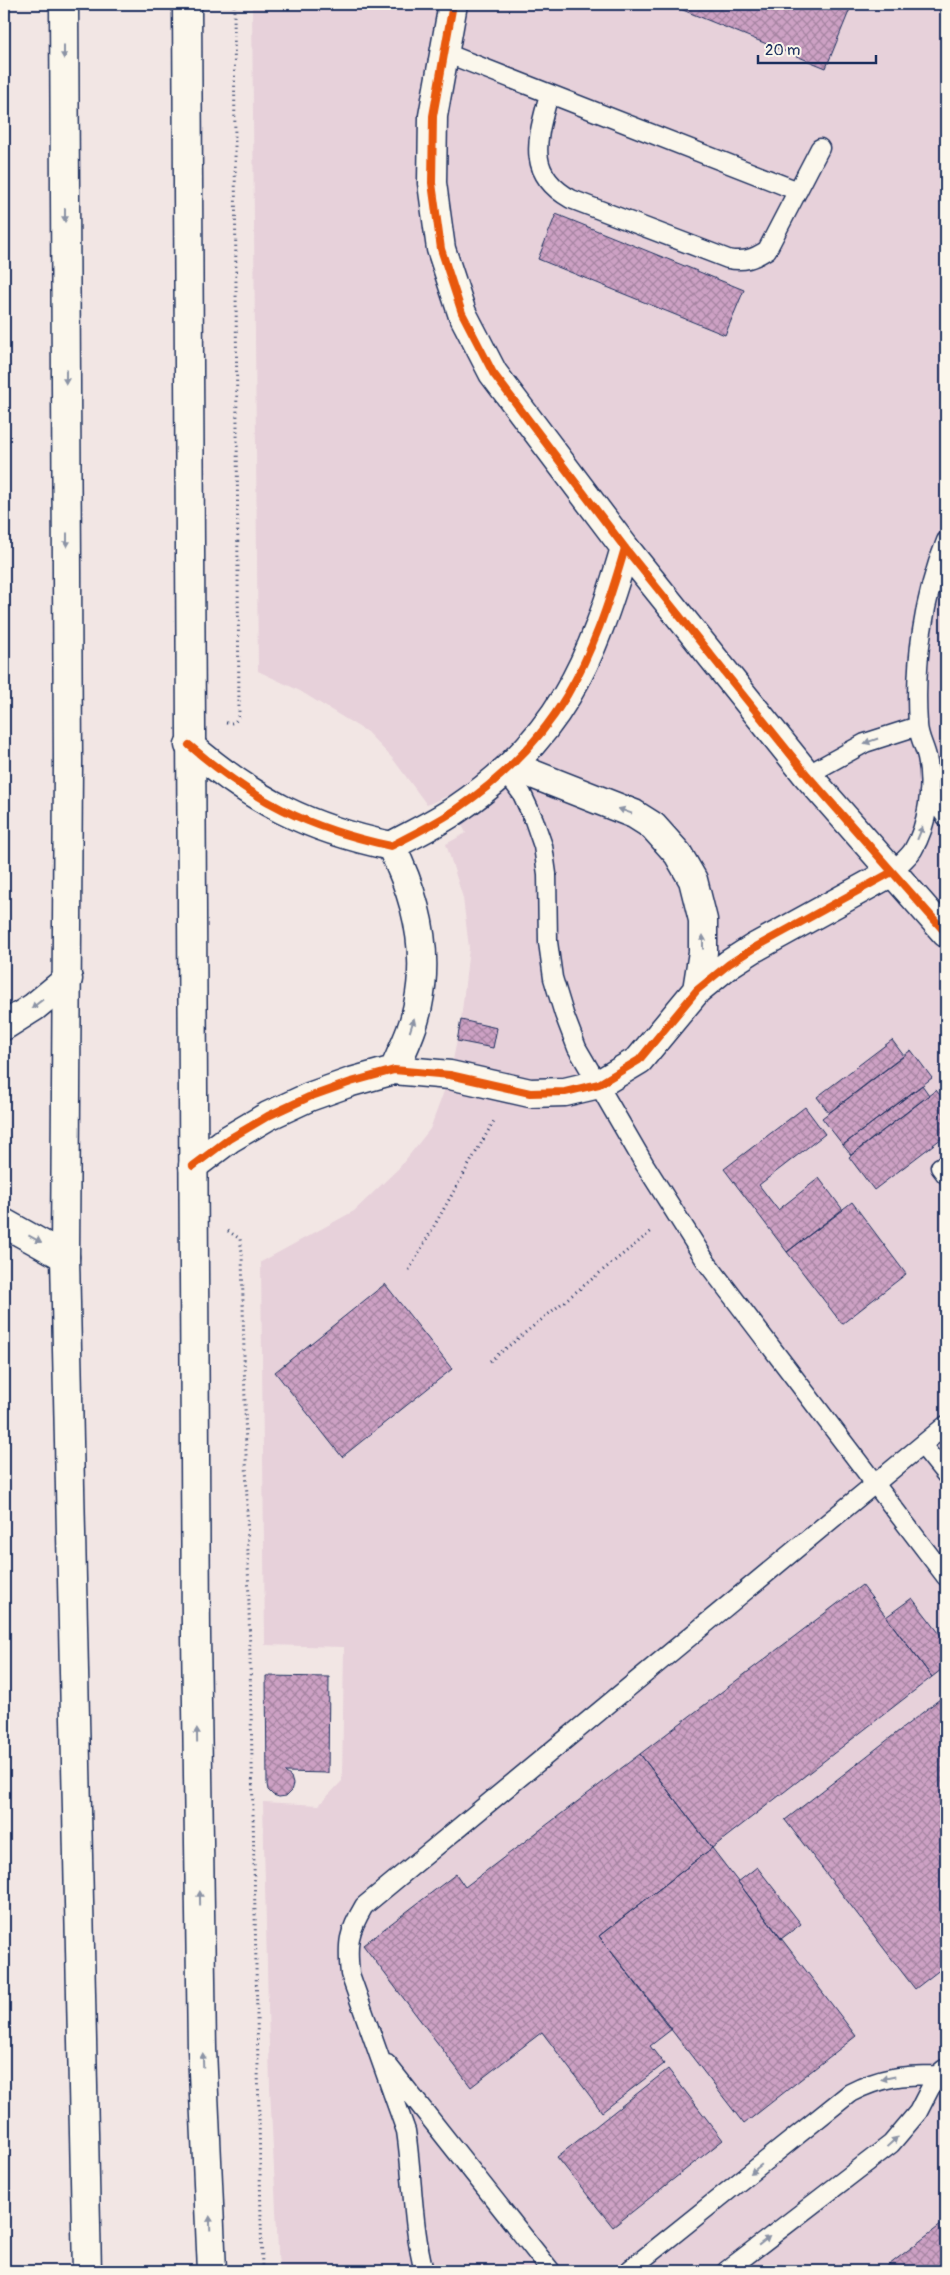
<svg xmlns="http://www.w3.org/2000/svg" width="950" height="2275" viewBox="0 0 950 2275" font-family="Pangolin,sans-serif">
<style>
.built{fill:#e7d1da}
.building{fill:url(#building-cross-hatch);stroke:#1b2f5e}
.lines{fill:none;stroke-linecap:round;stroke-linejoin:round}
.lane-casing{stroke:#1b2f5e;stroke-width:21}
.street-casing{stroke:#1b2f5e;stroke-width:31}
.secondary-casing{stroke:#1b2f5e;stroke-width:31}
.path{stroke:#1b2f5e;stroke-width:3;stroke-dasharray:1 4;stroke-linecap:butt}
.lane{stroke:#fbf7ec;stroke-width:18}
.street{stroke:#fbf7ec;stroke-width:28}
.secondary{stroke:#fbf7ec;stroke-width:28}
.cycleway-casing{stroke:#fbf7ec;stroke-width:11}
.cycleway{stroke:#e8590c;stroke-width:8}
.oneway{fill:#8b93a5}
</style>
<defs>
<pattern id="building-cross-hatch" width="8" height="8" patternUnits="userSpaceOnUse" patternTransform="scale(1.25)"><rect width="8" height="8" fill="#cda1c4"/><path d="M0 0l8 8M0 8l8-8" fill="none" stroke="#a684a2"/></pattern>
</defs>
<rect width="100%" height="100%" fill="#f2e6e4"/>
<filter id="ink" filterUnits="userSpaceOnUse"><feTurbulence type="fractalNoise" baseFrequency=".02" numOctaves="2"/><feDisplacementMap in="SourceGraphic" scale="10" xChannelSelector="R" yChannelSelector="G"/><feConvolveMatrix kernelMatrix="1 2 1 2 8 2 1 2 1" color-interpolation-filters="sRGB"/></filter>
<g filter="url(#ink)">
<path class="built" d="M252,4H946V2271H279L270,2088L263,1802L319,1805L342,1781L344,1647L265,1645L261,1262L354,1211L399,1168L430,1129L450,1075L461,1020L469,948L463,898L446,844L466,833L447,796L427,805L393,759L367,732L300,691L258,671Z"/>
<path class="building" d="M668,4H852L826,68Z
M556,214L744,290L725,335L538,259Z
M461,1020L497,1028L493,1048L457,1041Z
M892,1040L904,1056L829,1113L817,1097Z
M911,1050L932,1078L843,1145L822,1118Z
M922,1085L929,1095L851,1155L843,1145Z
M936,1090L946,1103V1135L874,1190L849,1157Z
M805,1107L825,1134L759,1185L778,1210L819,1178L843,1210L787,1252L724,1169Z
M852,1202L906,1274L842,1324L787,1252Z
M385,1284L452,1369L342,1457L275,1372Z
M862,1585L932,1677L712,1848L640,1754Z
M912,1598L946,1642V1666L932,1677L886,1617Z
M266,1676L329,1677L328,1773L285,1772L291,1777L293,1784L291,1791L286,1796L279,1797L273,1795L268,1790L267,1784Z
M945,1695L946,1965L915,1989L785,1820Z
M640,1754L712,1848L599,1936L672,2029L650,2046L664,2064L602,2112L542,2032L471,2087L363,1945L456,1874L465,1887Z
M712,1848L856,2036L744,2124L599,1936Z
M757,1867L801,1924L781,1939L738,1882Z
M668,2069L723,2140L613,2227L557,2157Z
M946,2221V2271H881Z"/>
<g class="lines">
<g class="lane-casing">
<path id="lane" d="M443,52L798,191
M549,94C538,137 524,173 571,199L728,259C744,262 753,259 767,250L820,148
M506,772L522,794L534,820L543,846L547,874L548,942L553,978L564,1014L577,1048L645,1165L707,1263L946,1577
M807,775L865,743L918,726
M929,792L946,817
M892,872C898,865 908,858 913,850C928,825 933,786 927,757C925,747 918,736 918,724C914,665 923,597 946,541
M940,1167L946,1175
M922,1445L946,1475
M387,2064L551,2271
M424,2271C412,2226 413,2178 406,2131L350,1974C347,1943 348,1933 364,1906L946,1425
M628,2271L850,2093C881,2077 902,2075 937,2075
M726,2271L891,2144L918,2112L937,2075L944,2069"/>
</g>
<g class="street-casing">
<path id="street" d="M453,4L433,116L432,183L441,249L462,313L493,373L625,548L807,775L946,933
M189,745C254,801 307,828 391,846C413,834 437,823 457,809C559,740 592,662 625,548
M512,766L634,814L653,826L678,854L693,880L703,920V952L697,990
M391,846C416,896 430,949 418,1005C414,1028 403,1049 394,1070
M4,1026L34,1007L68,979
M193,1166L229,1139L268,1116L309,1097L351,1082L394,1070L450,1075L530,1093L565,1092L599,1084L639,1060L697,990L729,964L754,948L892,872
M4,1223L65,1257"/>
</g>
<g class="secondary-casing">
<path id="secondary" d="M64,4L68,761L65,1257L87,2271
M187,4L196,1635L202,2050L212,2271"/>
</g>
<path class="path" d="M226,723C235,724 237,721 239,713L234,4
M228,1231L240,1239L242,1252L262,2271
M409,1270L495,1119
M490,1361L653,1230"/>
<use href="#lane" class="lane"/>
<use href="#street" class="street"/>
<use href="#secondary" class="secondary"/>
<g class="cycleway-casing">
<path id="cycleway" d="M453,4L433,116L432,183L441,249L462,313L493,373L625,548L807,775L946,933
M189,745C254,801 307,828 391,846C413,834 437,823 457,809C559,740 592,662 625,548
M193,1166L229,1139L268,1116L309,1097L351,1082L394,1070L450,1075L530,1093L565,1092L599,1084L639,1060L697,990L729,964L754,948L892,872"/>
</g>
<use href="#cycleway" class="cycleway"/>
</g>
<defs><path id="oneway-solid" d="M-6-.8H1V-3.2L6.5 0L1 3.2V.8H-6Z" transform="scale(1.25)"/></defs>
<g class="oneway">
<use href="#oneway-solid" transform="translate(64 52) rotate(90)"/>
<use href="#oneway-solid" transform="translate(65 215) rotate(90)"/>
<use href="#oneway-solid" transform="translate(66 377) rotate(90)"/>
<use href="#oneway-solid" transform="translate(67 540) rotate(90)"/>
<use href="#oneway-solid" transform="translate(871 741) rotate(161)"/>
<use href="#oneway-solid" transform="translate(625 811) rotate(-160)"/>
<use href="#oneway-solid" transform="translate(920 833) rotate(-68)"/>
<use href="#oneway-solid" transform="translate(703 942) rotate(-90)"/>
<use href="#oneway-solid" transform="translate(37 1004) rotate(142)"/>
<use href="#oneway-solid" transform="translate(412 1025) rotate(-72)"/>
<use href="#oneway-solid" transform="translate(35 1239) rotate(29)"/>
<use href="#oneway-solid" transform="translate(197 1735) rotate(-91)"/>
<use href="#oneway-solid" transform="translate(200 1898) rotate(-91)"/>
<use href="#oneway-solid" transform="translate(203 2060) rotate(-92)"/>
<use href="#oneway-solid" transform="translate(888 2078) rotate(168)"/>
<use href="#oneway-solid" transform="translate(892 2142) rotate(-43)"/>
<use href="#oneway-solid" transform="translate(756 2169) rotate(141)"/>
<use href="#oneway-solid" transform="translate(210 2223) rotate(-92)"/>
<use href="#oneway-solid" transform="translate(764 2241) rotate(-38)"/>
</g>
</g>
<rect width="950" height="2275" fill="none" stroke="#fbf7ec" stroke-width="20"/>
<rect x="10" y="10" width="930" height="2255" fill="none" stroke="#1b2f5e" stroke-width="2" filter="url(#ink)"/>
<path d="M758 55v8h118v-8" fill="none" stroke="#1b2f5e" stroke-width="2.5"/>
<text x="765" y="55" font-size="15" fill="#1b2f5e" stroke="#fbf7ec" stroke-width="4" paint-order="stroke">20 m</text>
</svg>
